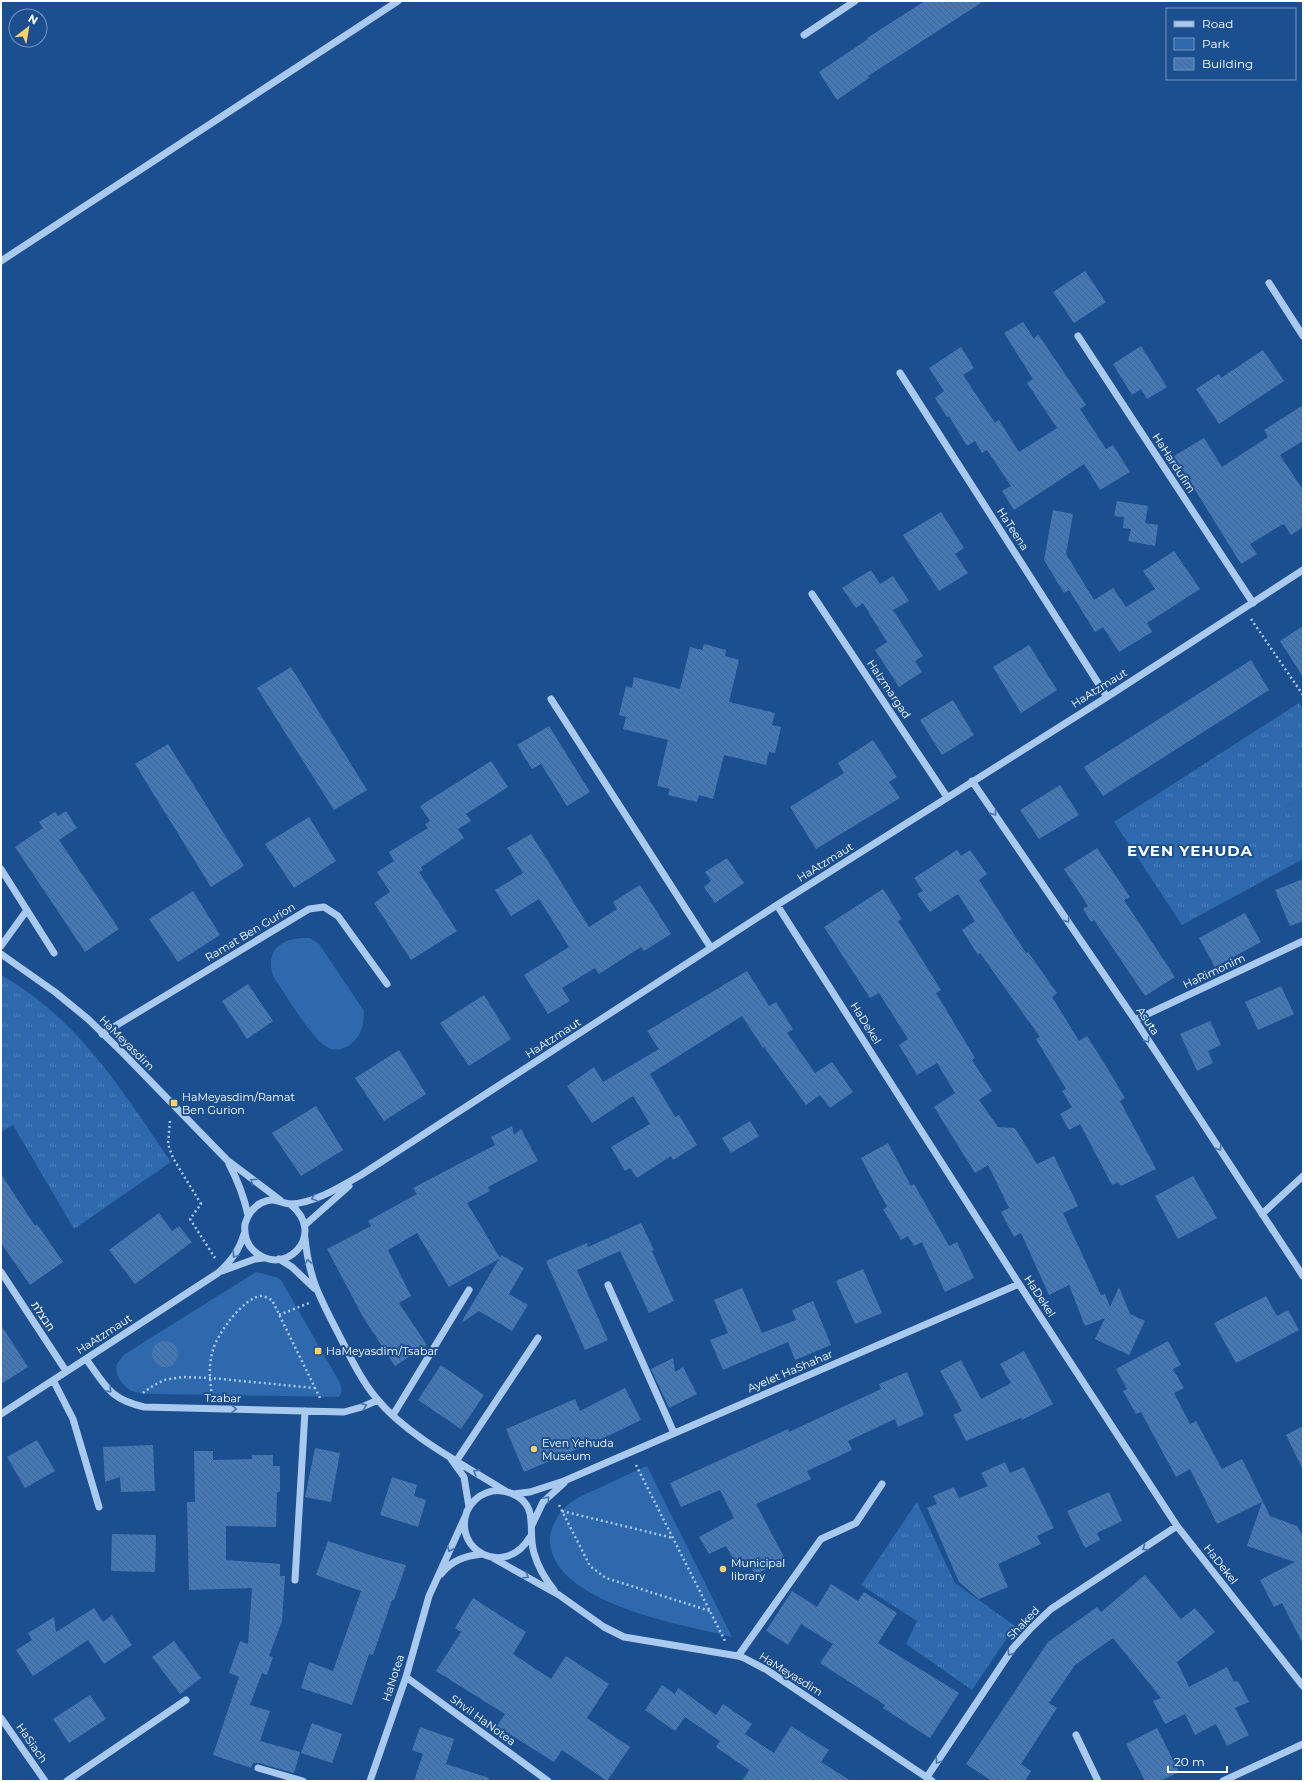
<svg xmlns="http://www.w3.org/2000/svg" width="1304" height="1782" viewBox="0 0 1304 1782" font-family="Montserrat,'Noto Sans Hebrew',sans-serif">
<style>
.grass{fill:url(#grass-tufts)}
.green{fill:#2e69ad}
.building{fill:url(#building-back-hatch)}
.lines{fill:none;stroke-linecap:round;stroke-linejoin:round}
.path{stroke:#a9c9ee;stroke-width:2.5;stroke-dasharray:2 3;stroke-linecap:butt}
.minor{stroke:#a9c9ee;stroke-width:7}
.oneway{stroke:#4674ac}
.poi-dot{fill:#ffd166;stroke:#1b4f8f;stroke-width:1.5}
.labels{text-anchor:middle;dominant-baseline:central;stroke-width:4;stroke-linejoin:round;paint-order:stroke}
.street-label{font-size:11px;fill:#fff;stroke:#1b4f8f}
.poi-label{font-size:11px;fill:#fff;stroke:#1b4f8f;text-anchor:start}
.district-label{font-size:15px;font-weight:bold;letter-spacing:1px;fill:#fff;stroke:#1b4f8f}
</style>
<defs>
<pattern id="grass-tufts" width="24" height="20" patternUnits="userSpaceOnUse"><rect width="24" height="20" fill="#2e69ad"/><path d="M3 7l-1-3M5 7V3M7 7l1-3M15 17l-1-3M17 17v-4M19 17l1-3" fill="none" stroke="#4d80b9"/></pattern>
<pattern id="building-back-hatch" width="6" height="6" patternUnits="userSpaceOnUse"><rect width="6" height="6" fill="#4478b7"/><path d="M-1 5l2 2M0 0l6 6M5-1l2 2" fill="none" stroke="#486282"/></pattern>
</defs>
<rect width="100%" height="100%" fill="#1b4f8f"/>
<path class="grass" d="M1299,703L1303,709V797L1285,807L1303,837V859L1182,925L1114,822Z
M1,975C78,1018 123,1092 171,1162L74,1229L13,1125L1,1132Z
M917,1502L955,1583L1015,1626L972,1690L906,1644L917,1621L861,1585Z"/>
<path class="green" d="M1303,797V837L1285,807Z
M301,938H310L319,944L364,1011C364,1024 362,1035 351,1044C346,1048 337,1051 331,1049C314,1044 284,992 273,976C266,953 278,940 301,938Z
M256,1272L276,1277L281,1280L340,1383L342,1391L339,1397L157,1394C150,1394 142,1394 135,1392C125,1390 113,1374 117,1364C119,1361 122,1357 125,1354Z
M647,1466L732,1637C684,1625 554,1604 550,1542C549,1528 559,1512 570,1503C578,1497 588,1493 597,1489C614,1481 630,1473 647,1466Z"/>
<path class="building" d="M925,1H984L868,76L869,78L837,100L819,72L868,39L867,38Z
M1085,271L1106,302L1074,323L1053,292Z
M1023,322L1034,339L1038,334L1086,405L1080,409L1106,449L1113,445L1130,472L1100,490L1084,464L1014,510L1002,491L1011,486L987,450L982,453L975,441L967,446L949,416L947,417L935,398L944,391L929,368L961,347L974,368L963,375L995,423L999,420L1019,452L1057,428L1027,383L1033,379L1004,333Z
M1141,346L1167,387L1147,399L1141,389L1132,395L1113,364Z
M1263,350L1284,381L1219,424L1196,389L1219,374L1221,378Z
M1303,405V441L1280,455L1303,490V527L1291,535L1284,524L1278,527L1250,544L1257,554L1241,564L1174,456L1204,438L1222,467L1268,437L1264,430Z
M1117,501L1148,506L1145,523L1158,525L1155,546L1128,541L1131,529L1123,528L1124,517L1114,516Z
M1053,510L1073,514L1066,554L1094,600L1113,588L1126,607L1155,589L1143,571L1174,551L1200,589L1147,623L1152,632L1119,652L1103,627L1095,632L1069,590L1064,593L1044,560Z
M941,512L964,548L955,554L968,573L939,591L903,535Z
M871,570L880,584L893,576L909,601L893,610L923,656L915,661L922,672L899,687L875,650L887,642L863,603L856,608L842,588Z
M1303,626V677L1280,641Z
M704,644L726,650L725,656L739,660L729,702L775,713L772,725L781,727L775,753L769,752L766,765L724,755L713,799L699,795L697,802L668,795L670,789L657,786L668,740L623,729L626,717L619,715L626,686L632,688L634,677L680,689L690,647L702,650Z
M1029,645L1057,690L1021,713L993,667Z
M1251,660L1269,690L1103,796L1084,767Z
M291,667L367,790L334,810L257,688Z
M953,700L974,735L942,755L920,720Z
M549,726L590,792L567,806L541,764L532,769L517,745Z
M873,740L897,777L889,782L900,798L816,849L790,807L844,773L838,763Z
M168,744L244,866L211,887L135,764Z
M491,761L508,787L466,814L471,821L458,829L464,838L421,867L423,870L419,872L457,931L411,960L374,903L390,892L377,872L394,861L389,852L428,828L425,824L430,821L420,806Z
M1060,785L1079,815L1039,839L1020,810Z
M66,811L77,828L59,840L119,929L85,952L15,847L43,828L39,822L55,812L58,816Z
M309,817L336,861L294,888L265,844Z
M531,834L589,927L617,909L613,902L640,885L671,934L644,951L641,947L599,974L595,968L562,988L570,1001L548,1014L524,975L569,947L539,899L511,916L495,890L523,873L507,848Z
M1097,848L1130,897L1124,900L1175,977L1145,996L1094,920L1091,922L1083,909L1088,906L1064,869Z
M957,850L961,856L970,850L987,874L979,880L1026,953L1028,952L1057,993L1052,997L1079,1041L1087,1036L1106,1066L1125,1098L1120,1101L1156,1169L1121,1186L1118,1182L1112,1185L1080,1124L1069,1130L1060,1114L1072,1107L1062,1091L1066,1089L1036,1039L1040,1037L980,953L978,955L962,930L975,921L958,894L930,912L917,894L923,891L914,878Z
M727,858L744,883L715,903L704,887L711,881L705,872Z
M1303,879V921L1290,926L1275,890Z
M883,889L902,919L898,921L941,990L936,993L975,1058L972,1060L992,1091L979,1100L998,1127L1015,1128L1037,1164L1054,1156L1078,1206L1063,1213L1101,1295L1105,1294L1110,1307L1119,1287L1130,1314L1145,1321L1129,1355L1095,1339L1105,1318L1085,1326L1069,1285L1049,1295L1021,1233L1014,1237L1001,1212L1009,1208L988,1165L975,1173L934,1107L955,1093L937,1063L917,1075L899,1045L908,1039L879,993L870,998L824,927Z
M193,891L220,935L178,962L149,919Z
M1245,913L1261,942L1215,967L1199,938Z
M747,971L769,1006L776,1002L793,1029L787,1033L815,1073L832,1062L853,1092L830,1108L820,1095L806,1105L764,1047L763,1048L742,1016L650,1074L675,1117L679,1115L697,1145L673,1160L671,1156L637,1178L630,1168L625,1171L611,1147L650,1124L633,1096L592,1123L567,1086L594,1067L603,1082L659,1049L647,1031Z
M248,984L273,1021L247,1039L222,1001Z
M1281,986L1294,1014L1258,1030L1245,1002Z
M484,995L511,1039L469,1066L440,1023Z
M1210,1021L1221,1045L1208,1051L1213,1063L1197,1071L1180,1034Z
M399,1050L426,1094L384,1121L355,1078Z
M316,1106L343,1150L301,1176L272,1133Z
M750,1121L759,1136L731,1153L722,1138Z
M512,1126L514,1135L521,1129L538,1161L488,1187L490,1191L467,1203L500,1258L501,1255L524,1268L509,1294L528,1305L512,1331L479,1311L461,1323L499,1259L449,1287L417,1233L388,1250L411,1296L399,1303L427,1345L395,1366L363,1317L327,1249L371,1226L368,1221L417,1194L413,1188L495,1145L491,1137Z
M888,1143L911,1186L914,1184L949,1246L957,1242L974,1278L945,1292L922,1242L914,1246L908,1236L901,1240L883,1209L887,1207L861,1158Z
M1,1174L35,1226L37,1224L63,1262L30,1285L1,1243Z
M1193,1176L1217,1218L1178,1239L1155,1196Z
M159,1213L172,1231L179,1226L192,1242L135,1284L109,1250Z
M641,1223L654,1250L652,1251L674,1301L649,1313L620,1251L577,1270L608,1340L585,1350L546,1261L587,1243L588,1247Z
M863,1269L882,1313L855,1324L836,1281Z
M742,1288L762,1333L796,1320L792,1310L813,1301L831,1345L795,1360L788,1342L723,1370L710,1340L728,1333L714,1300Z
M1266,1296L1277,1316L1288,1310L1299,1330L1236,1363L1214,1323Z
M1,1325L28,1367L1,1384Z
M152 1354a13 13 0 1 1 26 0a13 13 0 1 1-26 0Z
M1168,1341L1181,1365L1173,1369L1184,1388L1174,1393L1190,1424L1196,1421L1222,1469L1242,1459L1270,1516L1297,1526L1303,1536V1644L1282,1603L1274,1607L1260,1580L1295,1562L1247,1546L1262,1502L1217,1524L1190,1469L1176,1477L1141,1412L1136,1414L1123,1391L1127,1389L1116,1369Z
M1024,1351L1053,1404L1022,1420L1021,1418L966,1441L953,1415L962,1411L940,1371L961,1360L981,1399L1011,1383L1000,1364Z
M673,1358L675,1372L683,1367L697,1394L669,1408L651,1369Z
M441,1365L484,1395L461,1429L418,1400Z
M907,1372L924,1415L898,1427L895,1419L848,1441L852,1450L807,1471L811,1479L756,1504L785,1559L755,1575L748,1560L737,1566L726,1546L709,1554L699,1537L734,1518L720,1490L681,1507L670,1483L788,1429L789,1432L881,1389L879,1384Z
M625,1388L641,1420L612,1434L524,1472L506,1429L575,1399L580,1411Z
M1303,1426V1470L1286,1435Z
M37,1440L55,1471L25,1488L7,1457Z
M153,1445L155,1491L121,1492L120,1477L105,1482L103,1447Z
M315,1448L340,1453L331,1502L305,1497Z
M194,1451H213V1460L252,1459V1455H273V1466H280V1492H277L276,1527L226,1526V1560L280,1564V1576H285L282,1621L269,1656L273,1657L267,1675L262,1673L250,1705L270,1711L260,1741L300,1752L294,1773L259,1763H253L251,1768L213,1755L239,1677L229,1673L240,1641L248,1644L252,1588L189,1590L187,1502H195Z
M1005,1462L1010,1473L1024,1467L1054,1528L1037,1536L1041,1544L998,1564L1008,1587L979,1599L959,1582L927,1508L937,1504L933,1496L954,1487L959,1498L988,1486L981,1473Z
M392,1477L417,1485L414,1496L426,1500L418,1527L380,1515Z
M1109,1492L1122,1521L1097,1533L1100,1540L1085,1548L1067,1511Z
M112,1534L156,1535L155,1572L111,1571Z
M328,1541L376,1557L406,1565L394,1600H392L373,1655L369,1654L352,1705L301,1688L309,1662L333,1671L361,1591L316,1575Z
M1145,1575L1181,1619L1195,1608L1215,1632L1177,1662L1189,1687L1227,1667L1234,1682L1238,1681L1249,1702L1235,1708L1249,1735L1227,1746L1216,1724L1195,1735L1185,1714L1165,1724L1153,1701L1161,1698L1113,1638L1075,1665L1049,1703L1057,1708L1021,1764L1031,1771L1025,1781H992L966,1764L1048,1642L1097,1607L1101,1612Z
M831,1584L858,1601L864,1592L897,1613L878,1643L959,1693L930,1738L883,1708L885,1705L820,1663L833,1644L801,1624L788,1645L766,1631L792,1591L817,1607Z
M473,1598L526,1632L513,1654L551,1679L566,1656L609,1684L587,1718L630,1747L607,1781L562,1750L554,1762L497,1726L505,1714L436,1671L461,1632L455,1628Z
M94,1608L103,1622L112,1615L132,1645L104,1664L88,1640L33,1676L16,1650L32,1640L28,1633L54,1617L56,1632Z
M174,1641L201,1678L180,1694L152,1657Z
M662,1685L675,1694L678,1688L716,1715L723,1704L752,1724L745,1734L774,1753L791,1726L829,1750L821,1762L851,1781H742L749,1770L716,1747L720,1741L685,1717L675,1731L645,1710Z
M90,1695L106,1719L69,1743L53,1719Z
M312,1723L342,1734L332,1763L301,1753Z
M420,1727L454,1739L446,1764L489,1778L488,1781H414L423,1754L412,1750Z
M1157,1728L1179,1772L1160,1781H1145L1126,1744Z"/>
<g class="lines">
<path class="path" d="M1251,619L1303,695
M170,1121L168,1144L173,1158L201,1204L190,1219L215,1258
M279,1315L309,1303
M143,1393L151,1387L164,1380L182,1377L210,1378L315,1388
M212,1396C210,1381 208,1365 213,1350C217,1334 244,1297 261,1296C265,1296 269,1299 272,1300L320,1398
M636,1465L725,1641
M559,1505L590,1566L606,1578L710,1611
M562,1511L673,1538"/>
<path class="minor" d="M804,35L855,1
M1,261L398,1
M1269,283L1303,336
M1078,336L1253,603
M900,373L1107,697
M812,594L947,797
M551,699L711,948
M972,781L1135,1020L1303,1276
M1,869L54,953
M777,905L1019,1284L1177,1526L1303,1686
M1,946L27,910
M1,954L55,992L88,1019L124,1054L227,1160L280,1200
M1135,1020L1303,941
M102,1034L309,909L324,907L338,916L387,984
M229,1164C238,1181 244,1197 248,1215
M290,1204C329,1235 283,1280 253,1250C246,1243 244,1233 245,1224C247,1216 253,1207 261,1203C275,1196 279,1203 290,1204C313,1204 342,1186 361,1175L777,905L1107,697L1303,570
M1262,1214L1303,1176
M305,1225L349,1186
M305,1238C309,1278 319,1296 337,1331C349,1354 360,1379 377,1399C407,1436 466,1466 507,1492
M279,1259L292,1267L314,1288
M222,1271L255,1259L264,1258
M1,1272L66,1371
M608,1285L674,1433
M86,1359C106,1386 109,1399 144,1407L344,1412L362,1407L378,1400
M53,1380L73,1419L99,1507
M1,1414L218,1273C231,1261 239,1251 244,1234
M393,1415L469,1290
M451,1459L464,1477L469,1507
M457,1460L538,1338
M513,1494L530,1492L564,1481L1019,1284
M532,1525L543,1502L564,1483
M530,1537C505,1579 452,1550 467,1511C471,1503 478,1496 486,1493C495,1489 504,1490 513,1494C540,1506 527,1531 534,1553C538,1567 545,1579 554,1590
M493,1558L559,1595L604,1627L624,1637L738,1656L744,1658L767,1670L932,1781
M441,1574C452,1560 465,1556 482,1554
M295,1580L305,1411
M738,1656L821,1539L856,1523L882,1484
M406,1677L548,1781
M1,1718L45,1781
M1076,1735L1098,1781
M258,1768L303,1781
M927,1777L1013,1648L1031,1628L1051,1609L1177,1526
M67,1781L186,1700
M370,1781L406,1677L429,1596L465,1517
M1223,1781L1303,1744"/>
</g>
<defs><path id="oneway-chevron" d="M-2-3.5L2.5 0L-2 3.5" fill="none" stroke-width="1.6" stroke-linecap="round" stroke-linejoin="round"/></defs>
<g class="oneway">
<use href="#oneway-chevron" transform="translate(994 813) rotate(56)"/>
<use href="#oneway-chevron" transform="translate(1067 920) rotate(56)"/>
<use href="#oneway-chevron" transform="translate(1147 1040) rotate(57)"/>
<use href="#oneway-chevron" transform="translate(1219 1148) rotate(57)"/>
<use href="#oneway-chevron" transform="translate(253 1181) rotate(-142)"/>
<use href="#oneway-chevron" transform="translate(314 1198) rotate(161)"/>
<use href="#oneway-chevron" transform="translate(235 1255) rotate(127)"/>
<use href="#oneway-chevron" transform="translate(308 1262) rotate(-100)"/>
<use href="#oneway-chevron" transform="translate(109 1390) rotate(47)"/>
<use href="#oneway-chevron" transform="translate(364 1406) rotate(-21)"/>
<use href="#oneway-chevron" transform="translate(234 1409) rotate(1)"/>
<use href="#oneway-chevron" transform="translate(476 1472) rotate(-148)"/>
<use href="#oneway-chevron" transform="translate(547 1499) rotate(-49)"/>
<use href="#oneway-chevron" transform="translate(1145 1548) rotate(147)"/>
<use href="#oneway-chevron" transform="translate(450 1549) rotate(115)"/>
<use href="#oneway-chevron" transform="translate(526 1576) rotate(30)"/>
<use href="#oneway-chevron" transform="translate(1010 1653) rotate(125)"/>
<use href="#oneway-chevron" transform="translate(938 1761) rotate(124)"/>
</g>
<g class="poi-dot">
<rect x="170" y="1099" width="8" height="8" rx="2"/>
<rect x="314" y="1347" width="8" height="8" rx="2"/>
<circle cx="534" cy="1449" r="4"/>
<circle cx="723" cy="1569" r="4"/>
</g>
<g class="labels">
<g class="street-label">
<text transform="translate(1174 463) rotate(57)">HaHardufim</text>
<text transform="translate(1013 529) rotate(57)">HaTeena</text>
<text transform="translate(1099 688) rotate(-32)">HaAtzmaut</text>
<text transform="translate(889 689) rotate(56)">HaIzmargad</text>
<text transform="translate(825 862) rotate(-32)">HaAtzmaut</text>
<text transform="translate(250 932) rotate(-31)">Ramat Ben Gurion</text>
<text transform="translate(1214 971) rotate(-25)">HaRimonim</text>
<text transform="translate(1148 1021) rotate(56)">Asuta</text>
<text transform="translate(866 1023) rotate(58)">HaDekel</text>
<text transform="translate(553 1038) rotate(-33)">HaAtzmaut</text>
<text transform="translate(127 1043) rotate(45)">HaMeyasdim</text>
<text transform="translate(1040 1296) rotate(57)">HaDekel</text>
<text transform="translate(43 1316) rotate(57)">חבצלת</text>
<text transform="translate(104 1334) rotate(-33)">HaAtzmaut</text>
<text transform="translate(790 1371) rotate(-23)">Ayelet HaShahar</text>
<text transform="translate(223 1398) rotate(1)">Tzabar</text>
<text transform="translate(1221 1564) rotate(52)">HaDekel</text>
<text transform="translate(1023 1623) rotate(-46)">Shaked</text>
<text transform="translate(791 1674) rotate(32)">HaMeyasdim</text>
<text transform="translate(393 1678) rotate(-72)">HaNotea</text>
<text transform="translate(483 1720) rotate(36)">Shvil HaNotea</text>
<text transform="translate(32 1743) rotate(55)">HaSiach</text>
</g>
<g class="poi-label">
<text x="182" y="1097">HaMeyasdim/Ramat<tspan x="182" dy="13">Ben Gurion</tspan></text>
<text x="326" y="1351">HaMeyasdim/Tsabar</text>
<text x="542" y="1443">Even Yehuda<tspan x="542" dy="13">Museum</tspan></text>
<text x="731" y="1563">Municipal<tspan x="731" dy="13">library</tspan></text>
</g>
<g class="district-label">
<text x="1190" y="850">EVEN YEHUDA</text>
</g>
</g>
<rect width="1304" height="1782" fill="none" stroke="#ffffff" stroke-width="4"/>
<rect x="1166" y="8" width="130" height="72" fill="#1b4f8f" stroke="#7695bc"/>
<rect x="1174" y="21" width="20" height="6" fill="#a9c9ee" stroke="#7695bc"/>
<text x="1202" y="28" font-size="12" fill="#ffffff">Road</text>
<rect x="1174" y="38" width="20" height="12" fill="#2e69ad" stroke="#7695bc"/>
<text x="1202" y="48" font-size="12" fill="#ffffff">Park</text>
<rect x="1174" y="58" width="20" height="12" fill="url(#building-back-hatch)" stroke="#7695bc"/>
<text x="1202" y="68" font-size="12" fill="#ffffff">Building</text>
<g transform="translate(28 28) rotate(31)"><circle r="19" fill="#1b4f8f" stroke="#7695bc"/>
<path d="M0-3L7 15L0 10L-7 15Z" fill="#ffd166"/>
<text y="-6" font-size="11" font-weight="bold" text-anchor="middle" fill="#ffffff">N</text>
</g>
<path d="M1168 1766v6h59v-6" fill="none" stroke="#ffffff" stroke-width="2"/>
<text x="1174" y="1766" font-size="12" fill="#ffffff" stroke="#1b4f8f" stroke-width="3" paint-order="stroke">20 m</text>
</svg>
